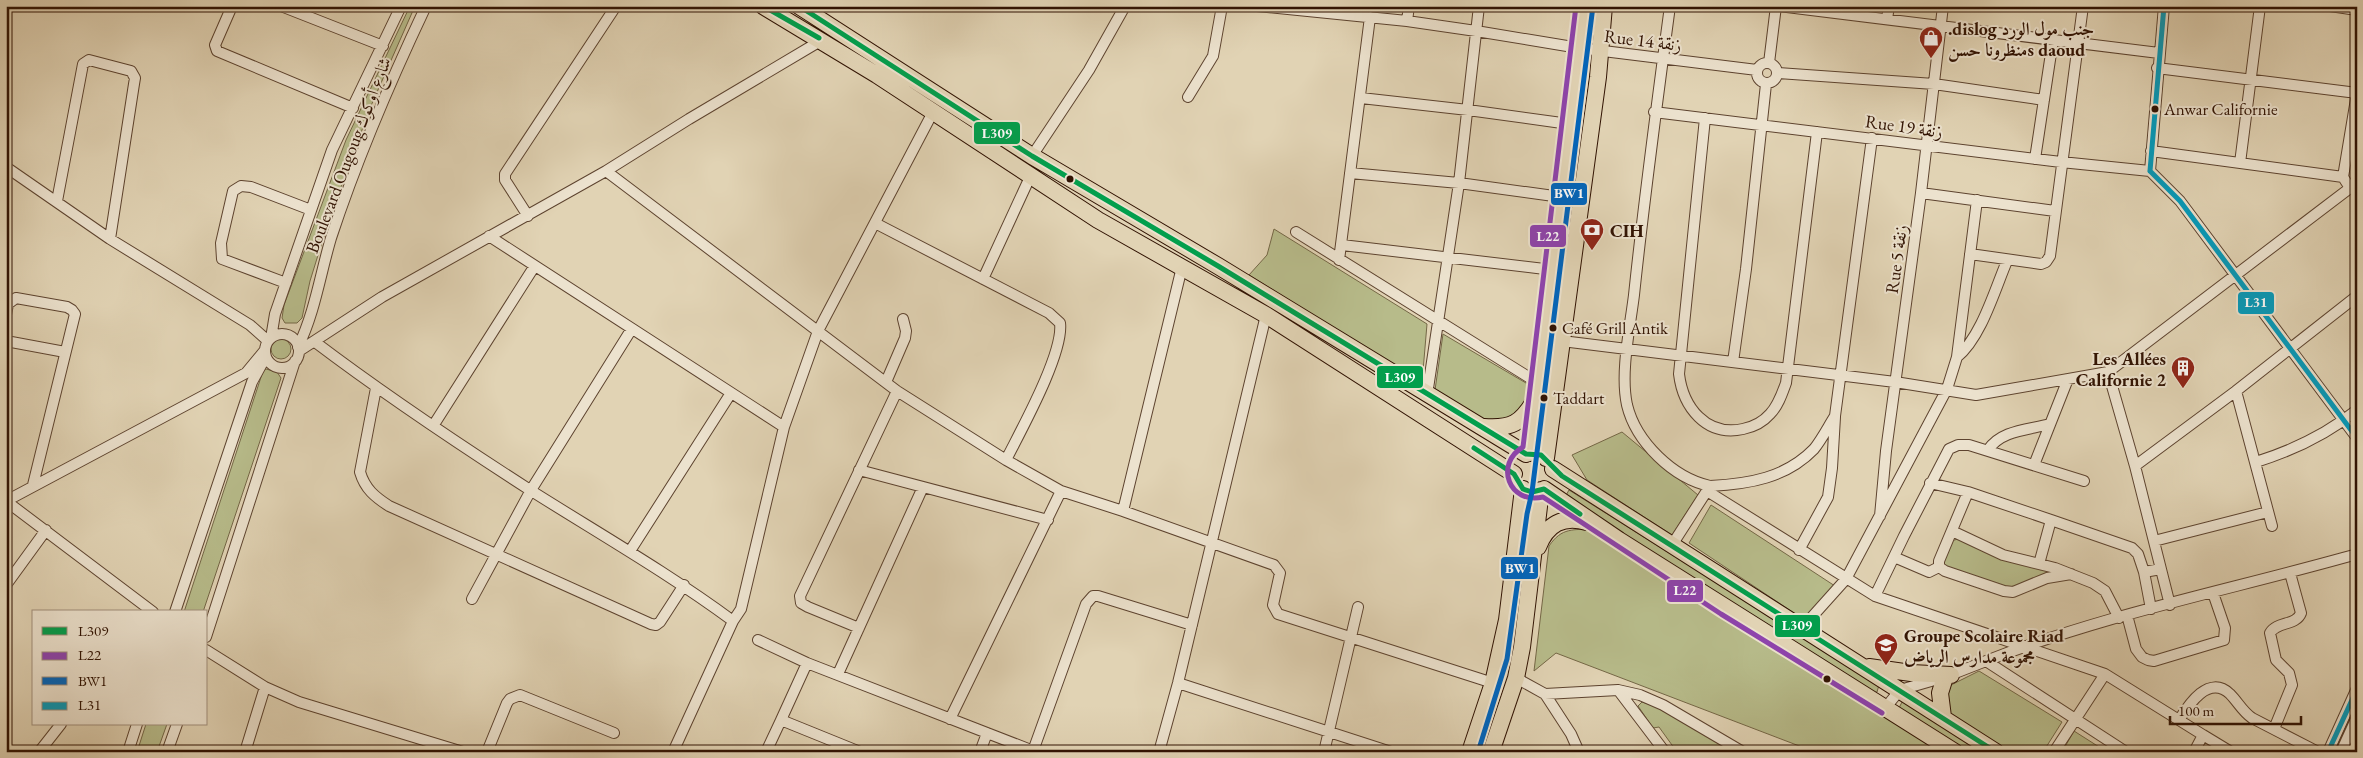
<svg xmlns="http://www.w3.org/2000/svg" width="2363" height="758" viewBox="0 0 2363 758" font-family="'EB Garamond',Amiri,serif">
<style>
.green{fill:#b7bb8a;stroke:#746746}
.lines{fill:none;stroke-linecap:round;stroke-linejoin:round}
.minor-casing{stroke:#5d432f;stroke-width:12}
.primary-casing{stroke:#311303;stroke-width:18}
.minor{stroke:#ece2ce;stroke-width:10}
.primary{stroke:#e1d3b4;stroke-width:16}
.bus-1-casing{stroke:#ece2ce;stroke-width:9}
.bus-2-casing{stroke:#ece2ce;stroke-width:9}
.bus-3-casing{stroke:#ece2ce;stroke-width:9}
.bus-4-casing{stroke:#ece2ce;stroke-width:9}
.bus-1{stroke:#029f4d;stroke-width:5}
.bus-2{stroke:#8e44ad;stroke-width:5}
.bus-3{stroke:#0065bd;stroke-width:5}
.bus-4{stroke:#059aba;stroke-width:5}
.bus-dot{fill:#311303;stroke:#ece2ce;stroke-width:2}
.labels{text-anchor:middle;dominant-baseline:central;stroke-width:4;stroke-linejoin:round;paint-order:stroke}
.bus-label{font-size:17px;fill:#311303;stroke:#ece2ce;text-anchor:start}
.poi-label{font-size:18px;font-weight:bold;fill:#311303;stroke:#ece2ce;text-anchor:start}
.street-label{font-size:18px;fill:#311303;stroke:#ece2ce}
.line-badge{stroke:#ece2ce;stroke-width:2}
.badge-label{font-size:14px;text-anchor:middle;font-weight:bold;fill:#fff}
</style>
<rect width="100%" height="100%" fill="#e1d3b4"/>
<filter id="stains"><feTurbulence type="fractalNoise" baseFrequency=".004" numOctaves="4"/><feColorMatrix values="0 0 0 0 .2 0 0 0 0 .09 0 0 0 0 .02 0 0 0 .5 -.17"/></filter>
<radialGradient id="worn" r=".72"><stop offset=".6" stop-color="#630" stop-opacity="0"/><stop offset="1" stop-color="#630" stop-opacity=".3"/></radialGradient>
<path class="green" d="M410,6H415L370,108L328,223L310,281L302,318L297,323H285L282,318L284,305L346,140Z
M1274,229L1427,324L1422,383L1249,275L1267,255Z
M1443,334L1531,386L1532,396L1520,418L1487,423L1435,390Z
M271 349a10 10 0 1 1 20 0a10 10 0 1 1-20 0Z
M266,369L277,372L281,378L203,612H184L263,371Z
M1622,432L1698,495L1672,535L1587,480L1572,455Z
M1569,490L1879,685L1877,692L1873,693L1565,497Z
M1711,505L1835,586L1803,619L1689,543Z
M1594,529L1944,752H1815L1556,653L1534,671L1549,546C1562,527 1573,530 1594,529Z
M1958,539L2048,569L2047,576L2013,589L1945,568L1943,561L1951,541Z
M1979,671L2062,722L2043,752H2006L1946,716L1944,695L1951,685Z
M1906,700L1990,752H1964L1913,720L1899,708L1902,702Z
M1642,702L1659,707L1733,752H1677L1659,727L1653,728L1638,706Z
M146,724H167L157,752H137Z
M2074,731L2107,752H2062Z"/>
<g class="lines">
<g class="minor-casing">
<path id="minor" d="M232,6L215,45L217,51L353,108
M281,6L383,46
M1257,6L1407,21L1476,31L1579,48L1757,70
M1670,6C1657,103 1644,199 1634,295C1630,328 1620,373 1627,405C1636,442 1673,478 1710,486
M1778,6L2159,53
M2330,6L2357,10
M1887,19L1889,6
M1407,21L1409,6
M1757 73a10 10 0 1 1 20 0a10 10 0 1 1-20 0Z
M1769,63L1776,6
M2157,68L2357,93
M1778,73L1934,84L2044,100
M1188,97L1213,56L1222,6
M1361,98L1468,110L1569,124
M1654,112L2061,162L2150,171
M1705,118L1679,374C1683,407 1706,437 1743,429C1753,427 1763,422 1770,414C1778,406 1782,394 1786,383L1817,132
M2151,151L2343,177
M1032,156L1089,70L1125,6
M2035,159L2053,40
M2240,163L2260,6
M6,167L110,239L250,325L268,341
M606,171L897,391L1006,460L1061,491L1123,511L1182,267
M2150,171L2180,201L2357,438
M2150,171L2164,6
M1350,173L1459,183L1561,197
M1921,193L2055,211
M57,201L83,64L89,60L131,71L135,78L134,84L110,239
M528,216L505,180V174L616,6
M875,223L1049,313L1060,323C1064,353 1021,430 1006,460
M1296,232L1538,383
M489,236L784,427L818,331L933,112
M1342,245L1553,270
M1970,254L2041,264L2046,262L2050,256L2083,6
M1339,260L1370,17
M983,279L1030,177
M286,283L222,259L221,243L233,191L241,186L251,187L311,210
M6,315L8,304L16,298L67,307L72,310L75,314L33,485
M265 351a17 17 0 1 1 34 0a17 17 0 1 1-34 0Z
M271,338L275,314L332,150L401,6
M6,341L65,352
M1562,341L1895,382L1976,395L2108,372L2350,188L2343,177L2357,93
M315,342C385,395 457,443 530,490C598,533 668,573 733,621
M298,347C315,312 320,275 331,238C357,159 390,82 426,6
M299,351L382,297L606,171L689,119L822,40
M1957,357C1981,338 1995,289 2007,261
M1733,362L1746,269L1766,84
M2108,372L2135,466L2170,605
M886,382L905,338L906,331L903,319
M376,388L360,472C365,489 375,497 389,506L651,624L656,625L660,622L684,585
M1427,395L1459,183L1479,6
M433,426L534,267
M1988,450C2001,430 2028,430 2050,424
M2256,462C2294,450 2326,435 2357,410
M2034,465L2068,379
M2135,466L2236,391
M859,470L1048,520
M1930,483L1968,492L2051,520L2039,564
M1707,491L1875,596L2105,674
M1968,492L1939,561V567L1945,571L2004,591L2013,592L2047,578L2071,574
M6,501L246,373L265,350
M6,501L153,612
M1123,511L1274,565L1280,573L1273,605L1278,614L1493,683
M1880,516L1886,451L1921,193L1943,6
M2051,520L2132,548L2138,554L2144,572L2161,569
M2272,526L2236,391L2357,296
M1952,531L2003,555L2055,568L2093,583L2105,591L2119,618
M2154,541L2268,512
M1672,545L1710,486C1749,484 1786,478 1814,449C1822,439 1828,427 1835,416L1872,138
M1799,550L1828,497L1832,468L1835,417
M630,551L731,393
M1894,557L1929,572L1939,567
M2144,572L2151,609
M6,585L46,530
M1875,596L1904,536L1949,449L1958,445H1969L2084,481
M472,599L531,490L631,330
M175,612L252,382L264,360
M2127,615L2136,649L2142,657L2148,660L2154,661L2224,640L2225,628L2213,593
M859,628L808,607L801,603L800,596L897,391
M1802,628L1846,579L1947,389L1957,357L1977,200
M206,637L295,361
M758,640L807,663L1036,752
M206,650L265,687L299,702L463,752
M838,674L923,487
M1516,678L1545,694L1618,690L1640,695L1663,705L1743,752
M1178,683L1391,752
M1618,690L1665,752
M1545,694L1571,734L1579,752
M1886,707L1900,690L1945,677L1986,661
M950,719L1061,491
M781,720L807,663
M2179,720C2189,704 2209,674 2230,694C2238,702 2242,711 2252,718L2318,752
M2274,729L2292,685L2289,673L2276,660L2270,633C2277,621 2296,626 2301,613L2290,573
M1033,751L1086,604L1093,596H1098L1192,625
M39,752L61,724
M128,752L137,724
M167,752L177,724
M245,752L265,687
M487,752L507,703L510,699L520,695L614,733
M673,752L733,621L741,609L784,427
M766,752L781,720L860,752
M980,752L987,733
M1159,752L1178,683L1266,315
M1324,752L1358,607
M2054,752L2105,674L2203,735
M2126,752L1986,661C2105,614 2234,589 2357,554
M2194,752L2203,735L2231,752
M2328,752L2357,688
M2341,752L2357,717"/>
</g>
<g class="primary-casing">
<path id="primary" d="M763,6L877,75L1098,220L1266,315L1514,474
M799,6L1032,156L1218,266L1526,454
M1484,427C1512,429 1521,423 1535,400
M1530,453L1584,6
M1546,458L1598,77L1604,6
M1553,469L1996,752
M1544,489L1619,540L1955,752
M1538,547C1547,524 1563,515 1587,522
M1869,667L1911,673L1951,675
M1943,717L1940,693L1945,677
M1470,752L1493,683L1507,620L1523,489
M1491,752L1516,678L1522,647L1541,490"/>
</g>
<use href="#minor" class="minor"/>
<use href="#primary" class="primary"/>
<g class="bus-1-casing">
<path id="bus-1" d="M763,6L819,38
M799,6L1032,156L1218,266L1526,454L1541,455L1562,476L1996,752
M1474,448L1514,474L1523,489L1532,492L1544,489L1580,514"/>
</g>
<g class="bus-2-casing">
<path id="bus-2" d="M1576,6L1523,447C1494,464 1509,505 1543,497L1721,614L1882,713"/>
</g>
<g class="bus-3-casing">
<path id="bus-3" d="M1478,752L1507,659L1527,514L1532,492L1593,6"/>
</g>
<g class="bus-4-casing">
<path id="bus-4" d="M2150,171L2180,201L2357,438
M2150,171L2164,6
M2328,752L2357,689"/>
</g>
<use href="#bus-1" class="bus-1"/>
<use href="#bus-2" class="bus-2"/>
<use href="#bus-3" class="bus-3"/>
<use href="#bus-4" class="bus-4"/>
</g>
<defs>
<g id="shop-pin" transform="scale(1.25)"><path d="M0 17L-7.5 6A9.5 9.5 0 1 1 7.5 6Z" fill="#8f2418" stroke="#ece2ce"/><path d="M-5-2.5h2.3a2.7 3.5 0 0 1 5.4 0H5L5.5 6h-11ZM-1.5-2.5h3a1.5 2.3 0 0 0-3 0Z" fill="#fff"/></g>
<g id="bank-pin" transform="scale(1.25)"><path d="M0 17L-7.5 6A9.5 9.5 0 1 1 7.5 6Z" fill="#8f2418" stroke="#ece2ce"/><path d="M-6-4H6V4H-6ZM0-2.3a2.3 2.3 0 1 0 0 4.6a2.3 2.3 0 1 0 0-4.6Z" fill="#fff"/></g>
<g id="building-pin" transform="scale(1.25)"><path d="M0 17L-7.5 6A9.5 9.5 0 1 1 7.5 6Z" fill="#8f2418" stroke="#ece2ce"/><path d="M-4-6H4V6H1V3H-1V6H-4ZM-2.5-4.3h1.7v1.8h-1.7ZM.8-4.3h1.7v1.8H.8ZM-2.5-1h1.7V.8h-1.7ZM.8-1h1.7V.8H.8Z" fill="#fff"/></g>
<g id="school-pin" transform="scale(1.25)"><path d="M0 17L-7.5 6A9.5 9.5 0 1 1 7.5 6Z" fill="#8f2418" stroke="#ece2ce"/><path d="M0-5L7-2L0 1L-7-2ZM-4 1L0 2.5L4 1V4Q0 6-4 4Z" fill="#fff"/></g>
</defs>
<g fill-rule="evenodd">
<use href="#shop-pin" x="1931" y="38"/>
<use href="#bank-pin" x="1592" y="230"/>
<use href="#building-pin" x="2183" y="368"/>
<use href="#school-pin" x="1886" y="645"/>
</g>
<g class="bus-dot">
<circle cx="2155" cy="109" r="4.5"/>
<circle cx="1070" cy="179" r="4.5"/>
<circle cx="1553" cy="328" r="4.5"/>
<circle cx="1544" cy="398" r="4.5"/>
<circle cx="1827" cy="679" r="4.5"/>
</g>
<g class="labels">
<g class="bus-label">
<text x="2164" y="109">Anwar Californie</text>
<text x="1562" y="328">Café Grill Antik</text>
<text x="1553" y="398">Taddart</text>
</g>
<g class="poi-label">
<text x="1948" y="28">.dislog جنب مول الورد<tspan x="1948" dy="21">منظرونا حسنs daoud</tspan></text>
<text x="1610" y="230">CIH</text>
<text x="2166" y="358" text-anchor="end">Les Allées<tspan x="2166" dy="21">Californie 2</tspan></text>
<text x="1904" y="635">Groupe Scolaire Riad<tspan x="1904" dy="21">مجموعة مدارس الرياض</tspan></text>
</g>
<g class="street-label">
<text transform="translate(1643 40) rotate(7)">Rue 14 زنقة</text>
<text transform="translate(1904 126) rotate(8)">Rue 19 زنقة</text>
<text transform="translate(348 155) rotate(-69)">Boulevard Ougoug شارع أوكوك</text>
<text transform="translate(1896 259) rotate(-82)">Rue 5 زنقة</text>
</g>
</g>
<g class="line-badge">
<rect x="973" y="121" width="48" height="24" rx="5" fill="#029f4d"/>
<rect x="1550" y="182" width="38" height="24" rx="5" fill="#0065bd"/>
<rect x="1529" y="224" width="38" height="24" rx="5" fill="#8e44ad"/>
<rect x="2237" y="291" width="38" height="24" rx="5" fill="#059aba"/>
<rect x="1376" y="365" width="48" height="24" rx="5" fill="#029f4d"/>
<rect x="1500" y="556" width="39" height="24" rx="5" fill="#0065bd"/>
<rect x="1666" y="579" width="38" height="24" rx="5" fill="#8e44ad"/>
<rect x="1774" y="614" width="47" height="24" rx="5" fill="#029f4d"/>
</g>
<g class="badge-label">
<text x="997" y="138">L309</text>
<text x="1569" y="198">BW1</text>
<text x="1548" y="241">L22</text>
<text x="2256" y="307">L31</text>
<text x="1400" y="382">L309</text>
<text x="1520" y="573">BW1</text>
<text x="1685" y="595">L22</text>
<text x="1797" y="630">L309</text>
</g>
<rect width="2363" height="758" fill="none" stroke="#e1d3b4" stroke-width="25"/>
<rect x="8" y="8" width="2348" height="743" fill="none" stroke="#311303" stroke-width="2.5"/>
<rect x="12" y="12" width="2338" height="733" fill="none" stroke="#311303"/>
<rect x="32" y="610" width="175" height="115" fill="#ece2ce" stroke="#a18f7d"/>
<rect x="42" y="627" width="25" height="8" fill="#029f4d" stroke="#a18f7d"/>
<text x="78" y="636" font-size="15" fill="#311303">L309</text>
<rect x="42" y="652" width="25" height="8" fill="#8e44ad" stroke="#a18f7d"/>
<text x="78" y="660" font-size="15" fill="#311303">L22</text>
<rect x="42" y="677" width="25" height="8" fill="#0065bd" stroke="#a18f7d"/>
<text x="78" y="686" font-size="15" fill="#311303">BW1</text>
<rect x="42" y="702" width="25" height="8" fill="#059aba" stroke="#a18f7d"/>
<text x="78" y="710" font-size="15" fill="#311303">L31</text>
<path d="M2170 716v8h131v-8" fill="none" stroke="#311303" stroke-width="2.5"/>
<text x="2178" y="716" font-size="15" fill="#311303" stroke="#ece2ce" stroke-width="4" paint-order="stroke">100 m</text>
<rect width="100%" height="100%" filter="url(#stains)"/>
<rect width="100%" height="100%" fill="url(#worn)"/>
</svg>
